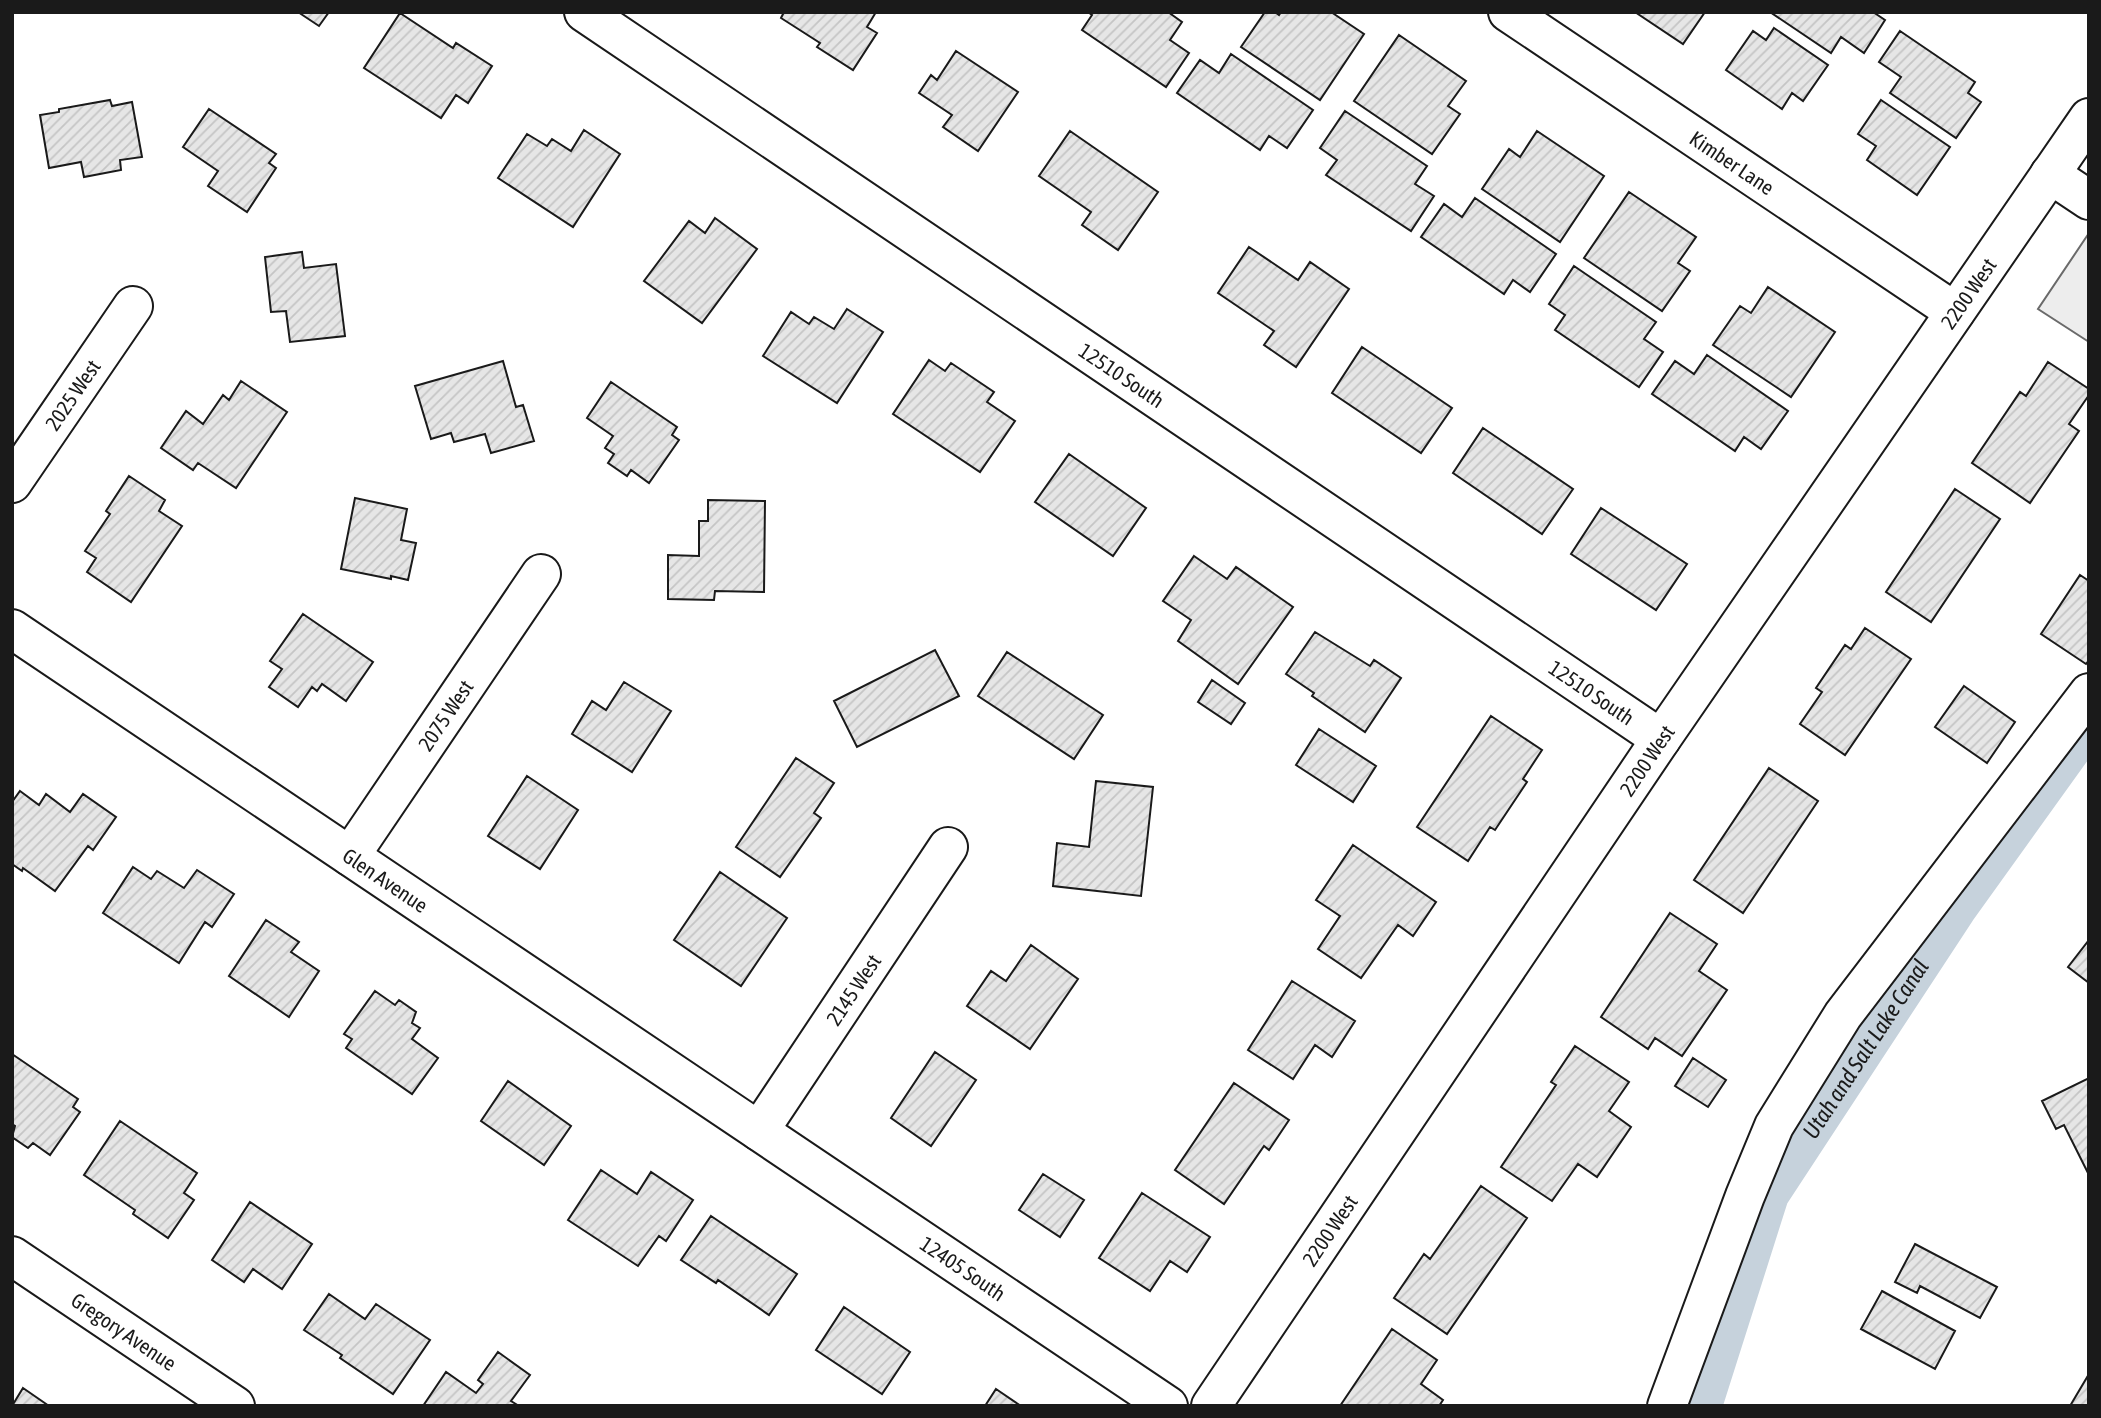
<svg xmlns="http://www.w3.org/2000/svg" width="2101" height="1418" viewBox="0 0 2101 1418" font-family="'Asap Condensed',sans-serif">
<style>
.parking{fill:#ededed;stroke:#6a6a6a;stroke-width:2}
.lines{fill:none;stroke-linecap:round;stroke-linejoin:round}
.canal{stroke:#c6d2dc;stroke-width:38}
.building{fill:url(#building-hatch);stroke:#1a1a1a;stroke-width:2}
.minor-casing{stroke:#1a1a1a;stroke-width:42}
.minor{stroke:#fff;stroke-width:38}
.labels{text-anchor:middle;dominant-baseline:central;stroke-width:5;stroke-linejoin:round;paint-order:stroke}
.street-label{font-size:21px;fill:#1a1a1a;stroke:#fff}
.water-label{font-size:23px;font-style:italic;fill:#1a1a1a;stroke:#fff}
</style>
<defs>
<pattern id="building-hatch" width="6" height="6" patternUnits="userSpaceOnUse" patternTransform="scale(1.75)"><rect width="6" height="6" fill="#e6e6e6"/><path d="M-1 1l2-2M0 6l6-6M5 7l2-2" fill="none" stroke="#c5c5c5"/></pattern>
</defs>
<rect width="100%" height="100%" fill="#fff"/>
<path class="parking" d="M2089,233V342L2038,309Z"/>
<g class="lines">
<path class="canal" id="s1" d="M1703,1406L1770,1195L1957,910L2089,726"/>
</g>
<path class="building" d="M298,12H329L319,26Z
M784,12H876L867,27L877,33L853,70L817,47L820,43L781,18Z
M1088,12H1168L1182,22L1170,40L1189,53L1166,87L1082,30L1092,15Z
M1265,12H1275L1279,15L1281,12H1331L1364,34L1320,100L1241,47Z
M1635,12H1705L1683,44Z
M1770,12H1873L1885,20L1864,53L1841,37L1831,53Z
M400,13L453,48L456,43L492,66L468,103L456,95L441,118L364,68Z
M1774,28L1828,65L1803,101L1792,93L1782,109L1726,70L1753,31L1766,40Z
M1900,31L1975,82L1968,93L1981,102L1956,138L1890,93L1901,77L1879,62Z
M1399,35L1466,81L1448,106L1460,114L1432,154L1354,101Z
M956,51L1018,92L978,151L943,127L952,115L919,93L931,75L937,80Z
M1231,54L1313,110L1287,148L1269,136L1260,150L1177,93L1200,60L1219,73Z
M110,100L112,106L132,102L142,157L120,160L121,170L84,177L81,162L49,168L40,115L59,112V109Z
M1881,100L1950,147L1917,195L1867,160L1876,146L1858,134Z
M209,109L276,154L269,163L276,168L247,212L208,186L218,171L183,147Z
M1345,111L1427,166L1415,184L1434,196L1411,231L1326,175L1337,160L1320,148Z
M584,130L620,154L573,227L498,178L527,134L547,146L552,139L571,151Z
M1070,131L1158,192L1118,250L1082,225L1091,212L1039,176Z
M1537,131L1604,176L1560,242L1482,189L1509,149L1520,157Z
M1629,192L1696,237L1678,263L1690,271L1662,311L1584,258Z
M1475,198L1556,254L1530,292L1513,280L1504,294L1421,237L1444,204L1462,217Z
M715,218L757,249L702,323L644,281L689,221L705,233Z
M1249,247L1298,280L1310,262L1349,289L1296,367L1264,345L1274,331L1218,293Z
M302,252L304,268L336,264L345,336L290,342L286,311L271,312L265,257Z
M1574,266L1656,322L1644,339L1663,352L1639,387L1555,330L1565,315L1549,304Z
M1768,287L1835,332L1791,397L1713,345L1740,306L1751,313Z
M847,309L883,332L837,403L763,356L791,312L809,324L814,317L834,329Z
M1362,347L1452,408L1421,453L1332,393Z
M1707,355L1788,411L1761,449L1744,437L1735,451L1652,394L1675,361L1694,374Z
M929,360L945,371L951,363L994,392L987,402L1015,421L980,472L893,414Z
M503,361L516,407L523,405L534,441L491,453L485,434L454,442L451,433L431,439L415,386Z
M2048,362L2089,389V395L2069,424L2079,431L2030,503L1972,463L2020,392L2026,396Z
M241,381L287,412L236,488L198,463L193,470L161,448L186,411L203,424L223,395L229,400Z
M611,382L677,427L672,435L679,440L649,483L631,470L627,476L608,463L614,454L605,448L613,436L587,418Z
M1483,428L1573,489L1542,534L1453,473Z
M1069,454L1146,508L1113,556L1035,502Z
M129,476L165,500L159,511L182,526L131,602L87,572L96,558L85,551L110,514L106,511Z
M1955,489L2000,519L1931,622L1886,592Z
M355,498L407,509L401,540L416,543L408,580L391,576V579L341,569Z
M708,500L765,501L764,592L715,591L714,600L668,599V555L699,556V521H708Z
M1601,508L1687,564L1656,610L1571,554Z
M1194,556L1227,579L1236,567L1293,607L1238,684L1178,641L1191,620L1163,601Z
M2080,575L2089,581V660L2086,664L2041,634Z
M303,614L373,662L346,701L322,684L317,691L312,687L298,707L269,687L282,669L270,661Z
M1865,628L1911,659L1845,755L1800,724L1822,692L1816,688L1845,645L1851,649Z
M1315,632L1370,666L1374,660L1401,678L1365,732L1312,696L1314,693L1286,674Z
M935,650L959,696L857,747L834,701Z
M1007,652L1103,715L1074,759L978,696Z
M1212,680L1245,703L1231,724L1198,702Z
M624,682L671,711L632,772L572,734L592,701L606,710Z
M1964,686L2015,722L1987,763L1935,727Z
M1491,716L1542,750L1523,779L1527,782L1495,830L1490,827L1468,861L1417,827Z
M1319,729L1376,766L1353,802L1296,765Z
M796,758L834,783L814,813L821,818L780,877L736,847Z
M1769,768L1818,801L1743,913L1694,880Z
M527,776L578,810L540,869L488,836Z
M1096,781L1153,787L1141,896L1053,886L1057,843L1089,847Z
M20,791L39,805L46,794L70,812L83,794L116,817L93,850L88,846L55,891L23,868L22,871L12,864V802Z
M1353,845L1436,902L1413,936L1398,925L1361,978L1318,949L1340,916L1316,900Z
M133,867L151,879L157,871L184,888L197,870L234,894L212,927L205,922L179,963L103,913Z
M720,872L787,918L741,986L674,940Z
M1670,913L1717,944L1699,971L1727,990L1682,1056L1655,1038L1648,1049L1601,1017Z
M266,920L299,942L291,952L319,971L289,1017L229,976Z
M2089,940V983L2068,967Z
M1031,945L1078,979L1030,1049L967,1006L991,971L1006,981Z
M1292,981L1355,1021L1332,1057L1315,1045L1293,1079L1248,1050Z
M375,991L395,1005L399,1000L416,1012L412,1023L420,1028L412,1039L438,1058L412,1094L346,1048L352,1039L344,1034Z
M1575,1046L1629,1082L1609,1111L1631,1127L1597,1177L1578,1164L1552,1201L1501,1167L1556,1085L1551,1082Z
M935,1052L976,1080L931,1146L891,1118Z
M12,1054L78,1099L73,1107L80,1112L50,1155L33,1143L28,1148L12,1137L15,1126L12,1124Z
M1693,1058L1726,1080L1708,1107L1675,1086Z
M2089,1078V1175L2064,1125L2056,1129L2042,1101Z
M508,1081L571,1126L544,1165L481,1121Z
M1234,1083L1289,1120L1269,1150L1264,1146L1224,1204L1175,1170Z
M120,1121L197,1173L184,1193L194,1200L168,1238L133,1214L135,1210L84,1175Z
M601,1170L637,1194L651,1172L693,1200L666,1241L659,1236L638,1266L568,1220Z
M1043,1174L1084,1200L1060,1237L1019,1210Z
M1481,1186L1527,1218L1447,1334L1394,1298L1424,1254L1430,1259Z
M1142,1193L1210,1237L1187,1272L1170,1261L1150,1291L1099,1258Z
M250,1202L312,1244L282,1289L253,1269L244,1282L212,1260Z
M711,1216L797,1274L769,1315L718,1280L716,1283L681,1260Z
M1915,1244L1997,1287L1980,1318L1920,1286L1917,1293L1895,1282Z
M1882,1291L1955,1331L1935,1369L1861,1329Z
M329,1294L365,1319L376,1304L430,1340L393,1394L340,1358L342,1355L304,1330Z
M844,1307L910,1352L882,1394L816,1350Z
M1392,1329L1437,1360L1421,1384L1443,1400L1439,1406H1340Z
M498,1352L530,1375L511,1401L519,1406H423L446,1372L476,1393L483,1384L478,1380Z
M2089,1374V1406H2070Z
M23,1388L49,1406H12Z
M996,1389L1021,1406H985Z"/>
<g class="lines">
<g class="minor-casing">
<g id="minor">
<path id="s2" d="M584,12L1661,739"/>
<path id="s3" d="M1508,12L1955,312"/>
<path d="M2050,174L2089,200"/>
<path id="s4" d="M12,483L133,306"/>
<path id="s5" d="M12,629L1168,1406"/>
<path id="s6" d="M350,856L541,574"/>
<path id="s7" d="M759,1131L948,847"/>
<path id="s8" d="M12,1256L235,1406"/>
<path id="s9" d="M1211,1406L1661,739L2089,118"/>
<path d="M1667,1406L1745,1196L1774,1126L1843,1015L2089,693"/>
</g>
</g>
<use href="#minor" class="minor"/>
</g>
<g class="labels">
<g class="street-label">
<text stroke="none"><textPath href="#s3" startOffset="270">Kimber Lane</textPath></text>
<text stroke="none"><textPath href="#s9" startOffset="1346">2200 West</textPath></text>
<text stroke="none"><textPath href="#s2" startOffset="649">12510 South</textPath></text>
<text stroke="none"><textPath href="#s4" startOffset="107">2025 West</textPath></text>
<text stroke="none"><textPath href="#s2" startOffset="1216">12510 South</textPath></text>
<text stroke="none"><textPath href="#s6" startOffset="170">2075 West</textPath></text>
<text stroke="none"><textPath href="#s9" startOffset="779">2200 West</textPath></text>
<text stroke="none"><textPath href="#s5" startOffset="450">Glen Avenue</textPath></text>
<text stroke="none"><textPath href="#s7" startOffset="170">2145 West</textPath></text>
<text stroke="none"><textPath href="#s9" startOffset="212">2200 West</textPath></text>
<text stroke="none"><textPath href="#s5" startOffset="1146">12405 South</textPath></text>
<text stroke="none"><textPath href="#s8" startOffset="135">Gregory Avenue</textPath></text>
</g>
<g class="water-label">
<text stroke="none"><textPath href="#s1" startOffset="396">Utah and Salt Lake Canal</textPath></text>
</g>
</g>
<rect width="2101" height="1418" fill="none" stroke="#1a1a1a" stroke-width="28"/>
</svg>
